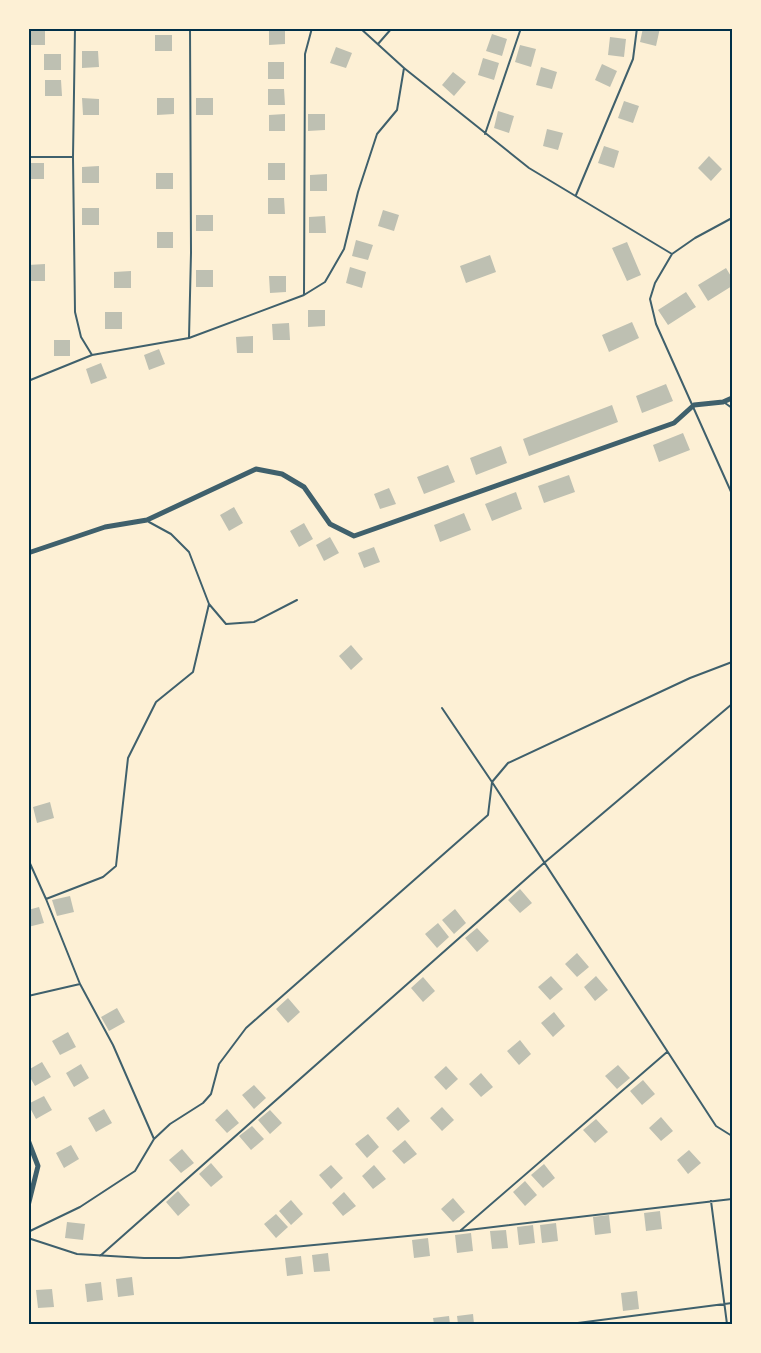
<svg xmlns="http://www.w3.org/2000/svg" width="761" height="1353" viewBox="0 0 761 1353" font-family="Inter,sans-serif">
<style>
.building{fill:#bec0b2}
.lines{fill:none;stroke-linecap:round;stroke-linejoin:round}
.service{stroke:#3f606c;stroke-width:2}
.minor{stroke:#3f606c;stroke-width:5}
.neatline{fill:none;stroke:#003049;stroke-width:2}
</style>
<rect width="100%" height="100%" fill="#fdf0d5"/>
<path class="building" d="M269,28H285V44L269,45Z
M643,28H660L656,46L640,42Z
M28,29H45V45H28Z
M492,34L507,39L502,56L486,51Z
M155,35H172V51H155Z
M610,37L626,39L624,57L608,55Z
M520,45L536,49L531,67L515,62Z
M336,47L352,53L346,68L330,63Z
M82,51H98L99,67L82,68Z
M44,54H61V70H44Z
M483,58L499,63L494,80L478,75Z
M268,62H284V79H268Z
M602,64L617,71L610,87L595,80Z
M541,67L557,72L552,89L536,85Z
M453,72L466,82L454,96L442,85Z
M45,80H61L62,96H45Z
M268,89H284L285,105H268Z
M82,98L99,99V115H83Z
M157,98H174V114L157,115Z
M196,98H213V115H196Z
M624,101L639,106L633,123L618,118Z
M498,111L514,116L509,133L494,128Z
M285,114V131H269V115Z
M308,114H325V130L308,131Z
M547,129L563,133L558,150L543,146Z
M604,146L619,151L614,168L598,163Z
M709,156L722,169L711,181L698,168Z
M28,163H44V179H28Z
M268,163H285V180H268Z
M99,166V183H82V167Z
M156,173H173V189H156Z
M327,174V191H310V175Z
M268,198H284L285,214H268Z
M82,208H99V225H82Z
M383,210L399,215L394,231L378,226Z
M196,215H213V231H196Z
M325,216L326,233H309V217Z
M157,232H173V248H157Z
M356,240L373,245L368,260L352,256Z
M627,242L641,275L627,281L612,248Z
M490,255L496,272L466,283L460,266Z
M45,264V281H28V265Z
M350,267L366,272L362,288L346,283Z
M726,268L732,278V286L708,301L698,285Z
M196,270H213V287H196Z
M131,271V288H114V272Z
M269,276H286V292L270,293Z
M686,292L696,307L668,325L658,310Z
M308,310H325V326L308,327Z
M105,312H122V329H105Z
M632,322L639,338L609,352L602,335Z
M289,323L290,340H273L272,324Z
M253,336V353H237L236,337Z
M54,340H70V356H54Z
M159,349L165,364L149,370L144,355Z
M101,363L107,378L91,384L86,369Z
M666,384L673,401L642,413L636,396Z
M612,405L618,422L529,456L523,439Z
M683,433L690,450L659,462L653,445Z
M501,446L507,463L476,475L470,458Z
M448,465L455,482L424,494L417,477Z
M569,475L575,492L544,503L538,486Z
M389,488L396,504L380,509L374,494Z
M516,492L522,509L492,521L485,504Z
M234,507L243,523L229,531L220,515Z
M464,513L471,530L440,542L434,525Z
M304,523L313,539L299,547L290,531Z
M330,537L339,553L324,561L316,545Z
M374,547L380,562L364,568L358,553Z
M351,645L363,659L351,670L339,656Z
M50,802L54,818L37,823L33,807Z
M520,889L532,903L520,913L508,900Z
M70,896L74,912L57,916L52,900Z
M39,907L44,923L28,927V910Z
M455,909L466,923L454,934L442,920Z
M438,923L449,937L437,948L425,934Z
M477,928L489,941L477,952L465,938Z
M577,953L589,967L577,977L565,964Z
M551,976L563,989L550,1000L538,987Z
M596,976L608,990L595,1001L584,987Z
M423,977L435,991L423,1002L411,988Z
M288,998L300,1012L288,1023L276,1009Z
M117,1008L125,1022L109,1031L101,1017Z
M554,1012L565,1026L553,1037L541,1023Z
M68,1032L76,1047L60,1055L52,1041Z
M520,1040L531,1054L519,1065L507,1051Z
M42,1062L51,1077L35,1086L28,1074V1070Z
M81,1064L89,1078L74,1087L66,1073Z
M618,1065L630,1078L617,1089L605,1076Z
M446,1066L458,1079L446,1090L434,1077Z
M481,1073L493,1087L481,1097L469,1084Z
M643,1080L655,1094L642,1105L630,1091Z
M254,1085L266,1098L254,1109L242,1095Z
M44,1096L52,1110L36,1119L28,1104Z
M398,1107L410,1121L398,1131L386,1118Z
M442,1107L454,1120L442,1131L430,1118Z
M104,1109L112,1123L96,1132L88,1118Z
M227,1109L239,1123L227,1133L215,1120Z
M270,1110L282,1123L270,1134L258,1120Z
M661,1117L673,1131L661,1141L649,1128Z
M596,1119L608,1132L595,1143L583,1130Z
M252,1126L264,1139L251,1150L239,1136Z
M368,1134L379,1147L367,1158L355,1144Z
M405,1140L417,1154L404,1164L392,1151Z
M71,1145L79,1159L64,1168L56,1153Z
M182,1149L194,1163L181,1173L169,1160Z
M689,1150L701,1163L688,1174L677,1160Z
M211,1163L223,1177L211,1187L199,1174Z
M544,1164L555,1178L543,1188L531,1175Z
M331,1165L343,1178L331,1189L319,1175Z
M374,1165L386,1179L373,1189L362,1176Z
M525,1181L537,1195L525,1206L513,1192Z
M178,1191L190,1205L178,1216L166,1202Z
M344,1192L356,1206L343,1216L332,1203Z
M453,1198L465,1212L453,1222L441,1209Z
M291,1200L303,1214L291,1225L279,1211Z
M660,1211L662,1229L646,1231L644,1213Z
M276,1214L288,1227L276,1238L264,1224Z
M609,1215L611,1233L595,1235L593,1217Z
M67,1222L85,1224L83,1240L65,1238Z
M556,1223L558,1241L542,1243L540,1225Z
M533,1225L535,1243L519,1245L517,1227Z
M506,1230L508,1248L492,1249L490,1231Z
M471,1233L473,1251L457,1253L455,1235Z
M428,1238L430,1256L414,1258L412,1240Z
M328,1253L330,1271L314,1272L312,1255Z
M301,1256L303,1274L287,1276L285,1258Z
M132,1277L134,1295L118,1297L116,1279Z
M101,1282L103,1300L87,1302L85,1284Z
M52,1289L54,1307L38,1308L36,1290Z
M637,1291L639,1309L623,1311L621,1293Z
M473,1314L474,1324H458L457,1316Z
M449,1316L450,1324H434L433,1318Z"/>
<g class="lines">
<path class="service" d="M360,28L404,68L529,168L672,254L695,238L732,218
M378,44L392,28
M485,134L521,28
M28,157H73L75,28
M73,157L75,312L81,337L92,355
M576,195L633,59L637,28
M672,254L655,283L650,299L656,324L732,494
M304,295L305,54L312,28
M189,338L191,253L190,28
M28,381L92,355L189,338L304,295L325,282L344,249L358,192L377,134L397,110L404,68
M725,403L732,408
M209,604L226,624L254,622L297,600
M732,662L690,678L508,763L492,782L716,1126L732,1136
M28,859L46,899
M80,984L113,1045L154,1139L170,1124L203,1103L211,1094L219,1064L246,1028L488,815L492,782L442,708
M28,996L80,984L46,899L103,877L116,866L128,758L156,702L193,672L209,604L189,552L171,534L149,522
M711,1201L727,1324
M460,1231L667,1052
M28,1232L80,1207L135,1171L154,1139
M28,1238L77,1254L144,1258H179L460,1231L732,1199
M100,1256L544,863L732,704
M570,1324L732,1303"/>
<path class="minor" d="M28,553L105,527L147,520L256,469L282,474L304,487L330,524L354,536L674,423L694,405L723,402L732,398
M28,1140L38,1166L28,1206"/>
</g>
<rect width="761" height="1353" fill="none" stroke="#fdf0d5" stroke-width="60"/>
<rect x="30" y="30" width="701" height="1293" class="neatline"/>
</svg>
